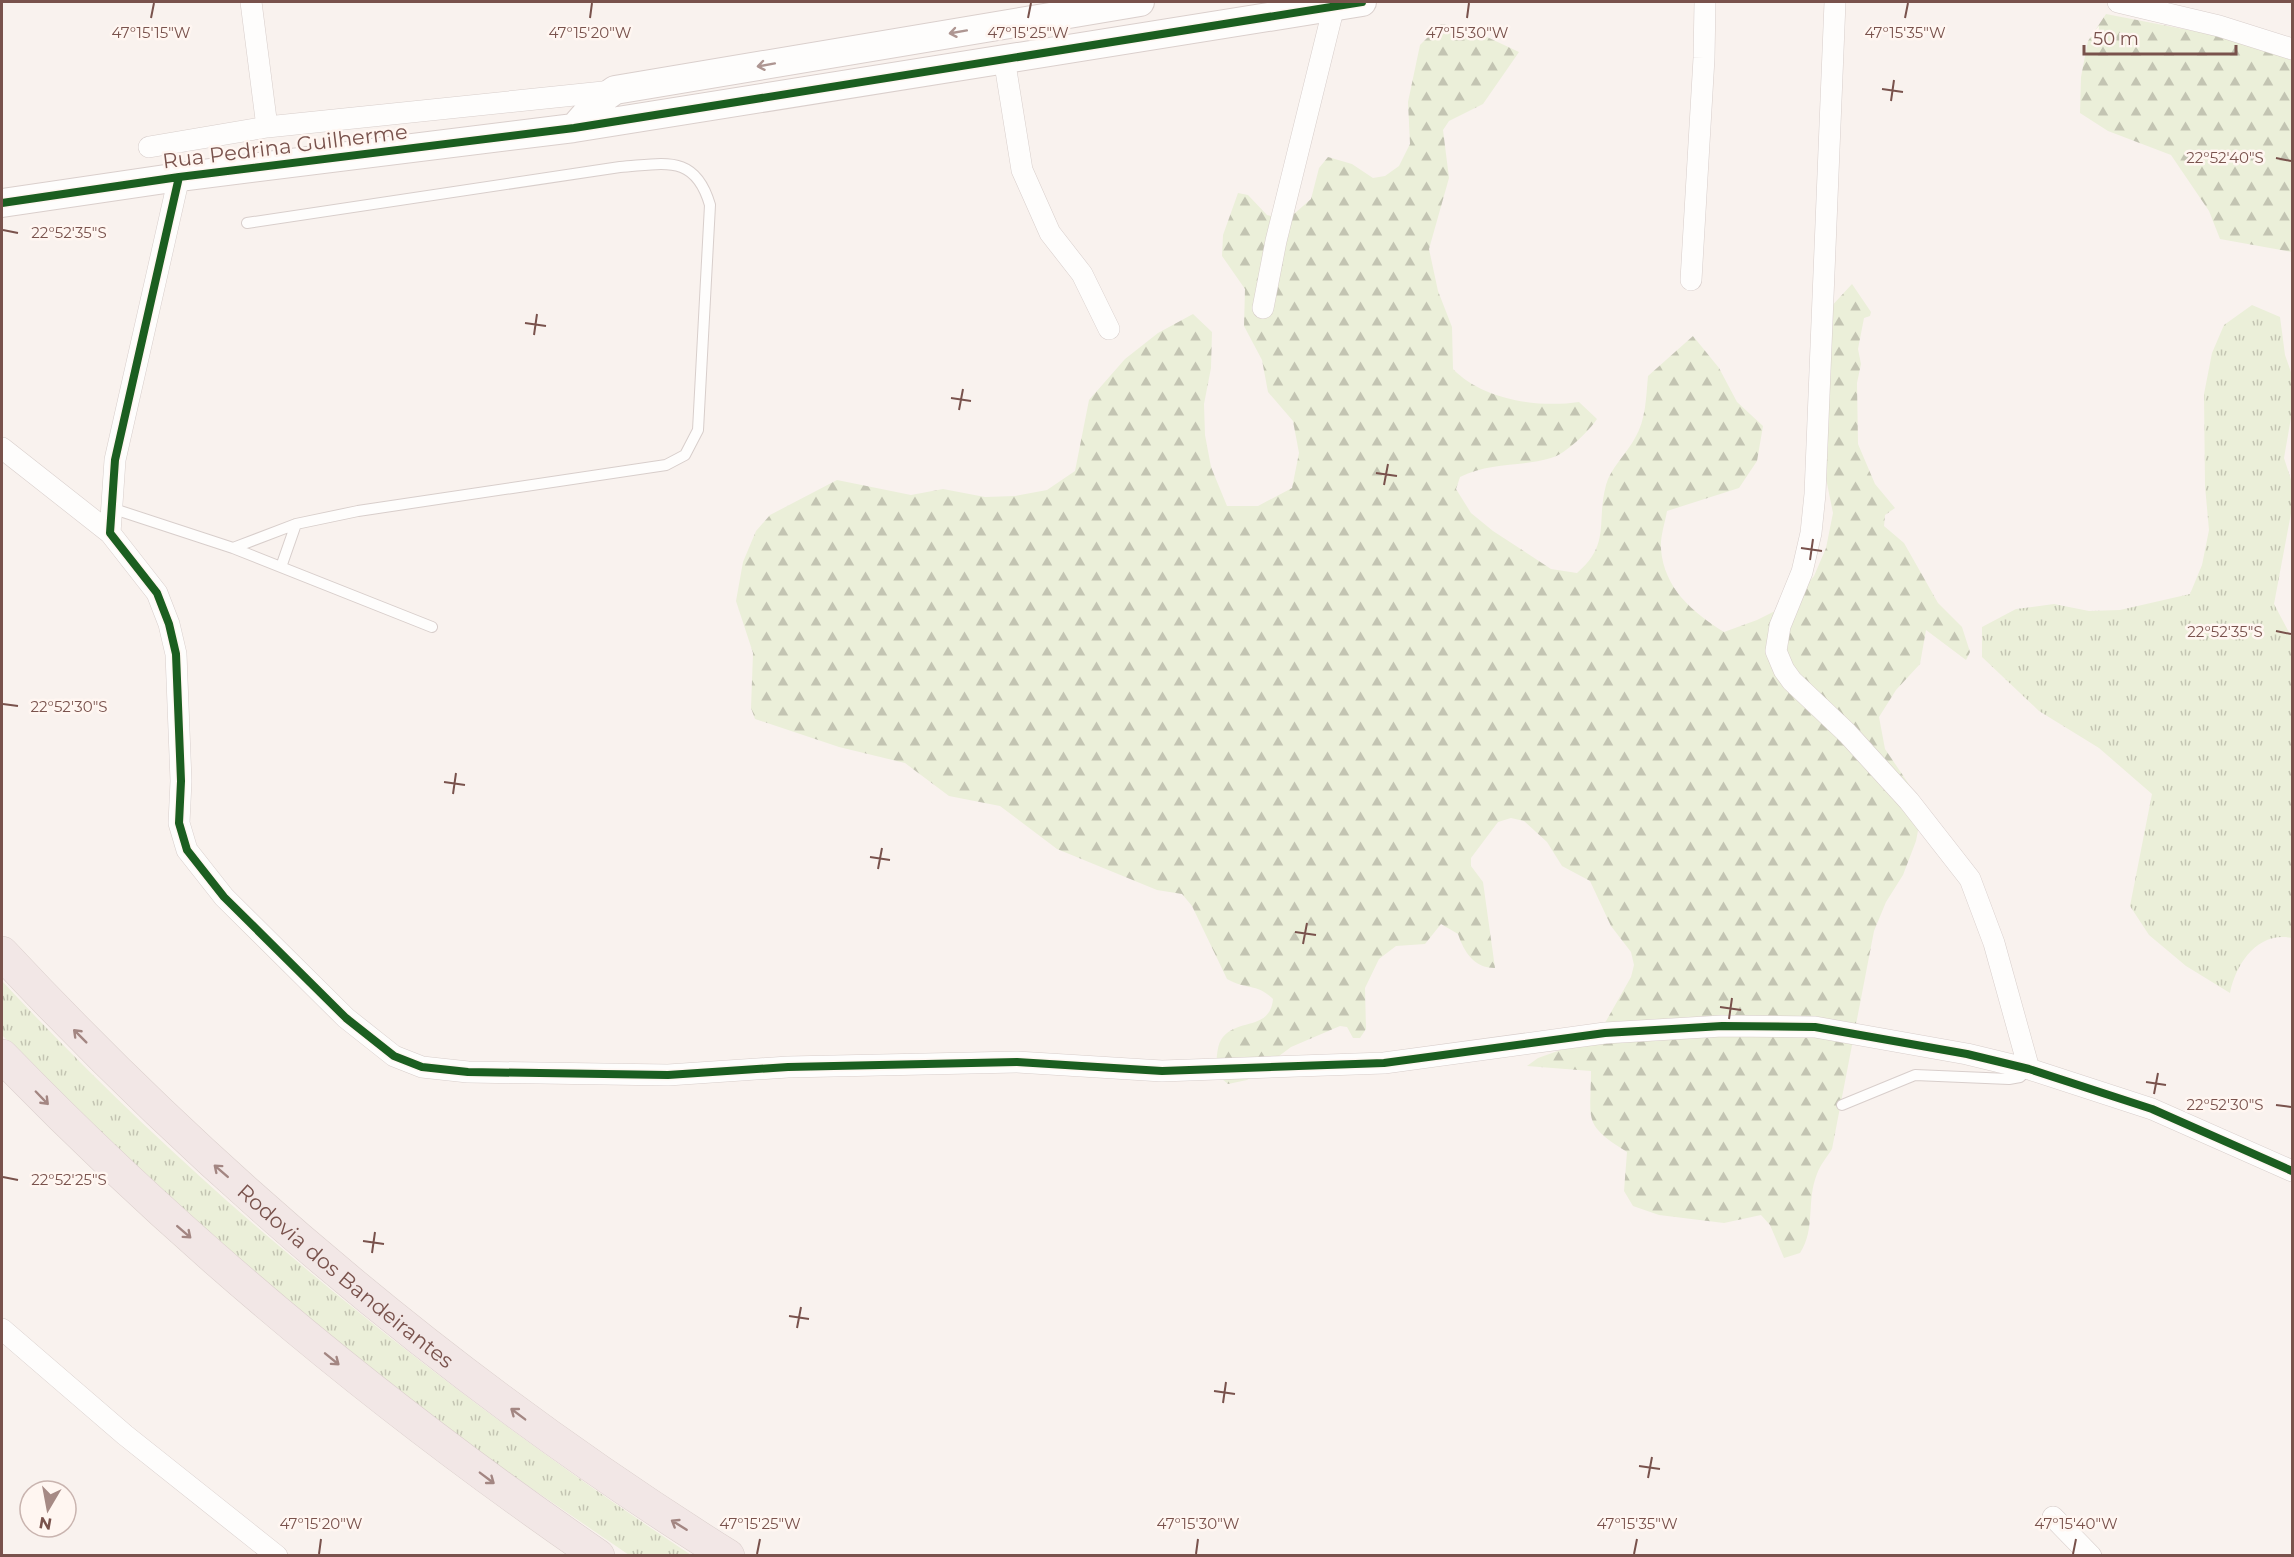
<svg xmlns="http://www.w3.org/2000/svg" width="2294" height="1557" viewBox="0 0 2294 1557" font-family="Montserrat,sans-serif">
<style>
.grass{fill:url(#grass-tufts)}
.forest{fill:url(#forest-firs)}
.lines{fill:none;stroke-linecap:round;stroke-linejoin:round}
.lane-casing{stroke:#d8cecb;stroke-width:12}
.street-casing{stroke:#d8cecb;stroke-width:22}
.secondary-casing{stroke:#dacfcc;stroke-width:30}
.highway-casing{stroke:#dacecb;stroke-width:34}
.lane{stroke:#fefdfc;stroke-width:10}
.street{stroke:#fefdfc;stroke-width:21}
.secondary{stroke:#fefdfc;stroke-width:28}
.highway{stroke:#f2e7e6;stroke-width:33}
.cycleway-casing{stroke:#fff6f1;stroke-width:11}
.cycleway{stroke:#1b5e20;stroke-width:8}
.oneway{stroke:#ae9692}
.oneway2{stroke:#a38682}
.ticks{fill:none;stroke:#79524c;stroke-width:2}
.labels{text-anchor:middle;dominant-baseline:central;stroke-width:5;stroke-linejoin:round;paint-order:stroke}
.street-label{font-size:21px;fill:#79524c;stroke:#fff6f1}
.ticks-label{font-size:15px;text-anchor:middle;fill:#79524c;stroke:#fff6f1;stroke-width:5;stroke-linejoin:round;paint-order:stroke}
</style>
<defs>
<pattern id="grass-tufts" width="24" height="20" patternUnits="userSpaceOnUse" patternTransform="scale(1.5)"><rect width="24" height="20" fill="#ebefd9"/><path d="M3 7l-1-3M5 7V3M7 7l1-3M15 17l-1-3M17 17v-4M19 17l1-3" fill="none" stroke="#c3c4b2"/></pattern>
<pattern id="forest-firs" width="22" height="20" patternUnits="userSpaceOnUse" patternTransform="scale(1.5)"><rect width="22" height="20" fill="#ebefd9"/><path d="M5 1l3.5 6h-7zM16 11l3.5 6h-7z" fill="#c3c4b2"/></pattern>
</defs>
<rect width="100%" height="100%" fill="#f9f2ee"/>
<path class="grass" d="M2252,305L2280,317L2285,355L2292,375V412L2284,458L2292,483V508L2274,604L2292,638V938C2258,931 2236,963 2230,993L2186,966L2149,935L2130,906L2152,794L2099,748L2039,711L1982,657V627L2016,609L2054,604L2089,611L2120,610L2190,594L2202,565L2209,530L2205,486L2204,394L2212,353L2224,325Z
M2,981C208,1203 439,1387 691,1555H629L464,1442L332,1340L211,1236L77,1111L2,1035Z"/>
<path class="forest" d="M2106,14L2292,50V252L2220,239L2209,211L2171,155L2108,131L2080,113L2081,77L2088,41Z
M1441,24L1472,30L1519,52L1483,104L1449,121L1443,130L1449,178L1429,249L1438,291L1452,327L1453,369C1483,400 1538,408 1579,402L1597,419C1589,431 1566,454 1551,458C1521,467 1489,462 1460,477L1456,489L1471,513L1493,531L1551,569L1577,573C1611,544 1596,522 1606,485C1610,469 1627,453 1635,438C1646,420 1646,397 1648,376L1693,336L1719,368L1737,402L1763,426L1757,461L1739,488L1667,511C1665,523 1660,537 1661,549C1664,588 1692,612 1724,632L1757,620L1791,603L1814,576L1826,548L1833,513L1820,449L1828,310L1852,284L1871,312L1870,316L1864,318L1858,349L1861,364L1857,383L1858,444L1875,484L1895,508L1885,515L1884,526L1904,543L1938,603L1962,627L1970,652L1966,660L1926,630L1920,664L1896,690L1879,717L1885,749L1923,805L1916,841L1903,875L1886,902L1874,931L1832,1149C1827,1157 1820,1165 1817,1174C1806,1200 1816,1229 1800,1253L1784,1258L1770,1225L1761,1215L1724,1223L1659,1215L1633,1206L1624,1191L1627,1152C1582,1124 1591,1121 1591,1071L1527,1066L1538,1058L1597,1037L1631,977L1634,965L1631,952L1611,926L1590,881L1562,866L1547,842L1524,821L1511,818L1498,822L1471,858V866L1483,882L1495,968C1474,968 1464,952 1458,934L1441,924L1425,944L1396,946L1379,959L1365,988L1366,1029L1360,1038H1353L1347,1027L1340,1026L1291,1047L1247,1080L1228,1084L1215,1073C1217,1064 1216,1048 1221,1040C1235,1017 1270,1032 1273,999C1257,983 1246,990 1227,979L1192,906L1182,894L1157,890L1057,849L1000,806L949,796L905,763L839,747L755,719L751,708L753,653L736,601L743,562L756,531L770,515L837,480L911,495L943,489L985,497L1015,496L1047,490L1075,471L1089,400L1125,359L1158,333L1193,314L1212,332L1211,368L1204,404L1205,435L1211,467L1227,506H1258L1292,488L1299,453L1293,421L1268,392L1262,360L1244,326L1245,289L1222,256L1223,235L1238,193L1248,195L1267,215L1287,220L1311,199L1319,168L1328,157L1352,164L1373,178L1385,176L1399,166L1410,144L1408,102L1420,45Z"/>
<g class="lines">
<g class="lane-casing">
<path id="lane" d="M111,508L233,548L296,524L358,511L666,465L685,455L698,430L710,205C695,153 664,164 620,167L247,223
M233,548L432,627
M281,567L296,524
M1842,1105L1915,1075L2009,1079L2020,1077L2029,1069"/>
</g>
<g class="street-casing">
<path id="street" d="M251,2L267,127
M1835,2L1815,494L1811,533L1802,572L1780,626L1776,651L1784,670L1792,681L1847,733L1909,801L1970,879L1994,943L2029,1069
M2118,2L2219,26L2292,49
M1004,58L1022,170L1050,233L1082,274L1109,329
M149,147L267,127L613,91
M179,177L115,460L110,533L157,593L169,624L176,654L181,781L179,823L187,850L224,897L346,1018L394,1056L422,1067L468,1072L668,1075L788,1067L1017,1062L1162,1071L1384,1063L1605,1033L1722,1026L1815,1027L1967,1054L2029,1069L2152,1109L2292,1171
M1691,280L1704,58L1705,2
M1263,308L1276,241L1334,6
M2,448L110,533
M2,1329L125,1435L277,1556
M2053,1517L2091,1556"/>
</g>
<g class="secondary-casing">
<path id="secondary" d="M574,128L595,104L615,90L1140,2
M2,203L179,177L574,128L1362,2"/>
</g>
<g class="highway-casing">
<g id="highway">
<path id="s1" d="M2,953C218,1184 460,1388 728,1556"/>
<path d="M2,1056C183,1243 383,1408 598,1556"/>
</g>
</g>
<use href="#lane" class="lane"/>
<use href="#street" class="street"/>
<use href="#secondary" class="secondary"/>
<use href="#highway" class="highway"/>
<g class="cycleway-casing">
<path id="cycleway" d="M179,177L115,460L110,533L157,593L169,624L176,654L181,781L179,823L187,850L224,897L346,1018L394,1056L422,1067L468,1072L668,1075L788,1067L1017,1062L1162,1071L1384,1063L1605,1033L1722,1026L1815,1027L1967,1054L2029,1069L2152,1109L2292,1171
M2,203L179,177L574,128L1362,2"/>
</g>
<use href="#cycleway" class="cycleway"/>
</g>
<defs><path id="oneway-shaft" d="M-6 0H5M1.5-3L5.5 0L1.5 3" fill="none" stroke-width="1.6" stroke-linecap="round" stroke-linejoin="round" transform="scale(1.5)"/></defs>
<g class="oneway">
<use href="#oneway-shaft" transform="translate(958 32) rotate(170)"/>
<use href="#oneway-shaft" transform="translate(766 65) rotate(170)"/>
</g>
<g class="oneway2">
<use href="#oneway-shaft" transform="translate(80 1036) rotate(-135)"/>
<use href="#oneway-shaft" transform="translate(42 1098) rotate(46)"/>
<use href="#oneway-shaft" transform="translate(221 1171) rotate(-139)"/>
<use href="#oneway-shaft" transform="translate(184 1232) rotate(41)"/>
<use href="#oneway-shaft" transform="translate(332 1359) rotate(39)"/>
<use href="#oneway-shaft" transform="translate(518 1414) rotate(-143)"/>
<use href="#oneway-shaft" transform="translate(487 1478) rotate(37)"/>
<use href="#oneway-shaft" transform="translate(679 1525) rotate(-148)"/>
</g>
<path class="ticks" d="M151,18L154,3M590,18L592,3M1028,18L1031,3M1467,18L1469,3M1905,18L1908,3M1882,89L1903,92M1891,101L1894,80M2276,158L2291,161M3,230L18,233M525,323L546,326M534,335L537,314M951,398L971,401M959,410L963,389M1376,473L1397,476M1384,485L1388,464M1801,548L1822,551M1810,560L1813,539M2276,631L2291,634M3,704L18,706M444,782L465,785M453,794L456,773M870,857L890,860M878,869L882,848M1295,932L1316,935M1303,944L1307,923M1720,1007L1741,1010M1729,1019L1732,998M2146,1082L2166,1085M2154,1094L2158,1073M2276,1105L2291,1107M3,1177L18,1180M363,1241L384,1244M372,1253L375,1232M789,1316L809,1319M797,1328L801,1307M1214,1391L1235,1394M1223,1403L1226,1382M1639,1466L1660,1469M1648,1478L1652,1457M319,1554L321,1539M757,1554L760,1539M1196,1554L1198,1539M1634,1554L1637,1539M2073,1554L2076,1539"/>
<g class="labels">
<g class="street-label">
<text transform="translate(285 146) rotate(-7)">Rua Pedrina Guilherme</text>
<text stroke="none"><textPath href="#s1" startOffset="472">Rodovia dos Bandeirantes</textPath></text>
</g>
</g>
<g class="ticks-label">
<text x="151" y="38">47°15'15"W</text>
<text x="590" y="38">47°15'20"W</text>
<text x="1028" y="38">47°15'25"W</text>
<text x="1467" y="38">47°15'30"W</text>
<text x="1905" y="38">47°15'35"W</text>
<text x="2225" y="163">22°52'40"S</text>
<text x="69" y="238">22°52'35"S</text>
<text x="2225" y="637">22°52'35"S</text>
<text x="69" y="712">22°52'30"S</text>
<text x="2225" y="1110">22°52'30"S</text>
<text x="69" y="1185">22°52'25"S</text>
<text x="321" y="1529">47°15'20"W</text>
<text x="760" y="1529">47°15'25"W</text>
<text x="1198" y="1529">47°15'30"W</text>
<text x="1637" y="1529">47°15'35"W</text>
<text x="2076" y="1529">47°15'40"W</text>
</g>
<rect width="2294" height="1557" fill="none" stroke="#79524c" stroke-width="6"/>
<g transform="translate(48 1509) rotate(190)"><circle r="28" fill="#fff6f1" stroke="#c9b4af" stroke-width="1.5"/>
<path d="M0-4.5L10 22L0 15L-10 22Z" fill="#a68a85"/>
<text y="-9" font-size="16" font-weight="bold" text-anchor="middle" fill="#79524c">N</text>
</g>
<path d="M2084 45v9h152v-9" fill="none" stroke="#79524c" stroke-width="3"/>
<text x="2093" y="45" font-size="18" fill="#79524c" stroke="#fff6f1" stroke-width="4.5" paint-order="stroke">50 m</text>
</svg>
